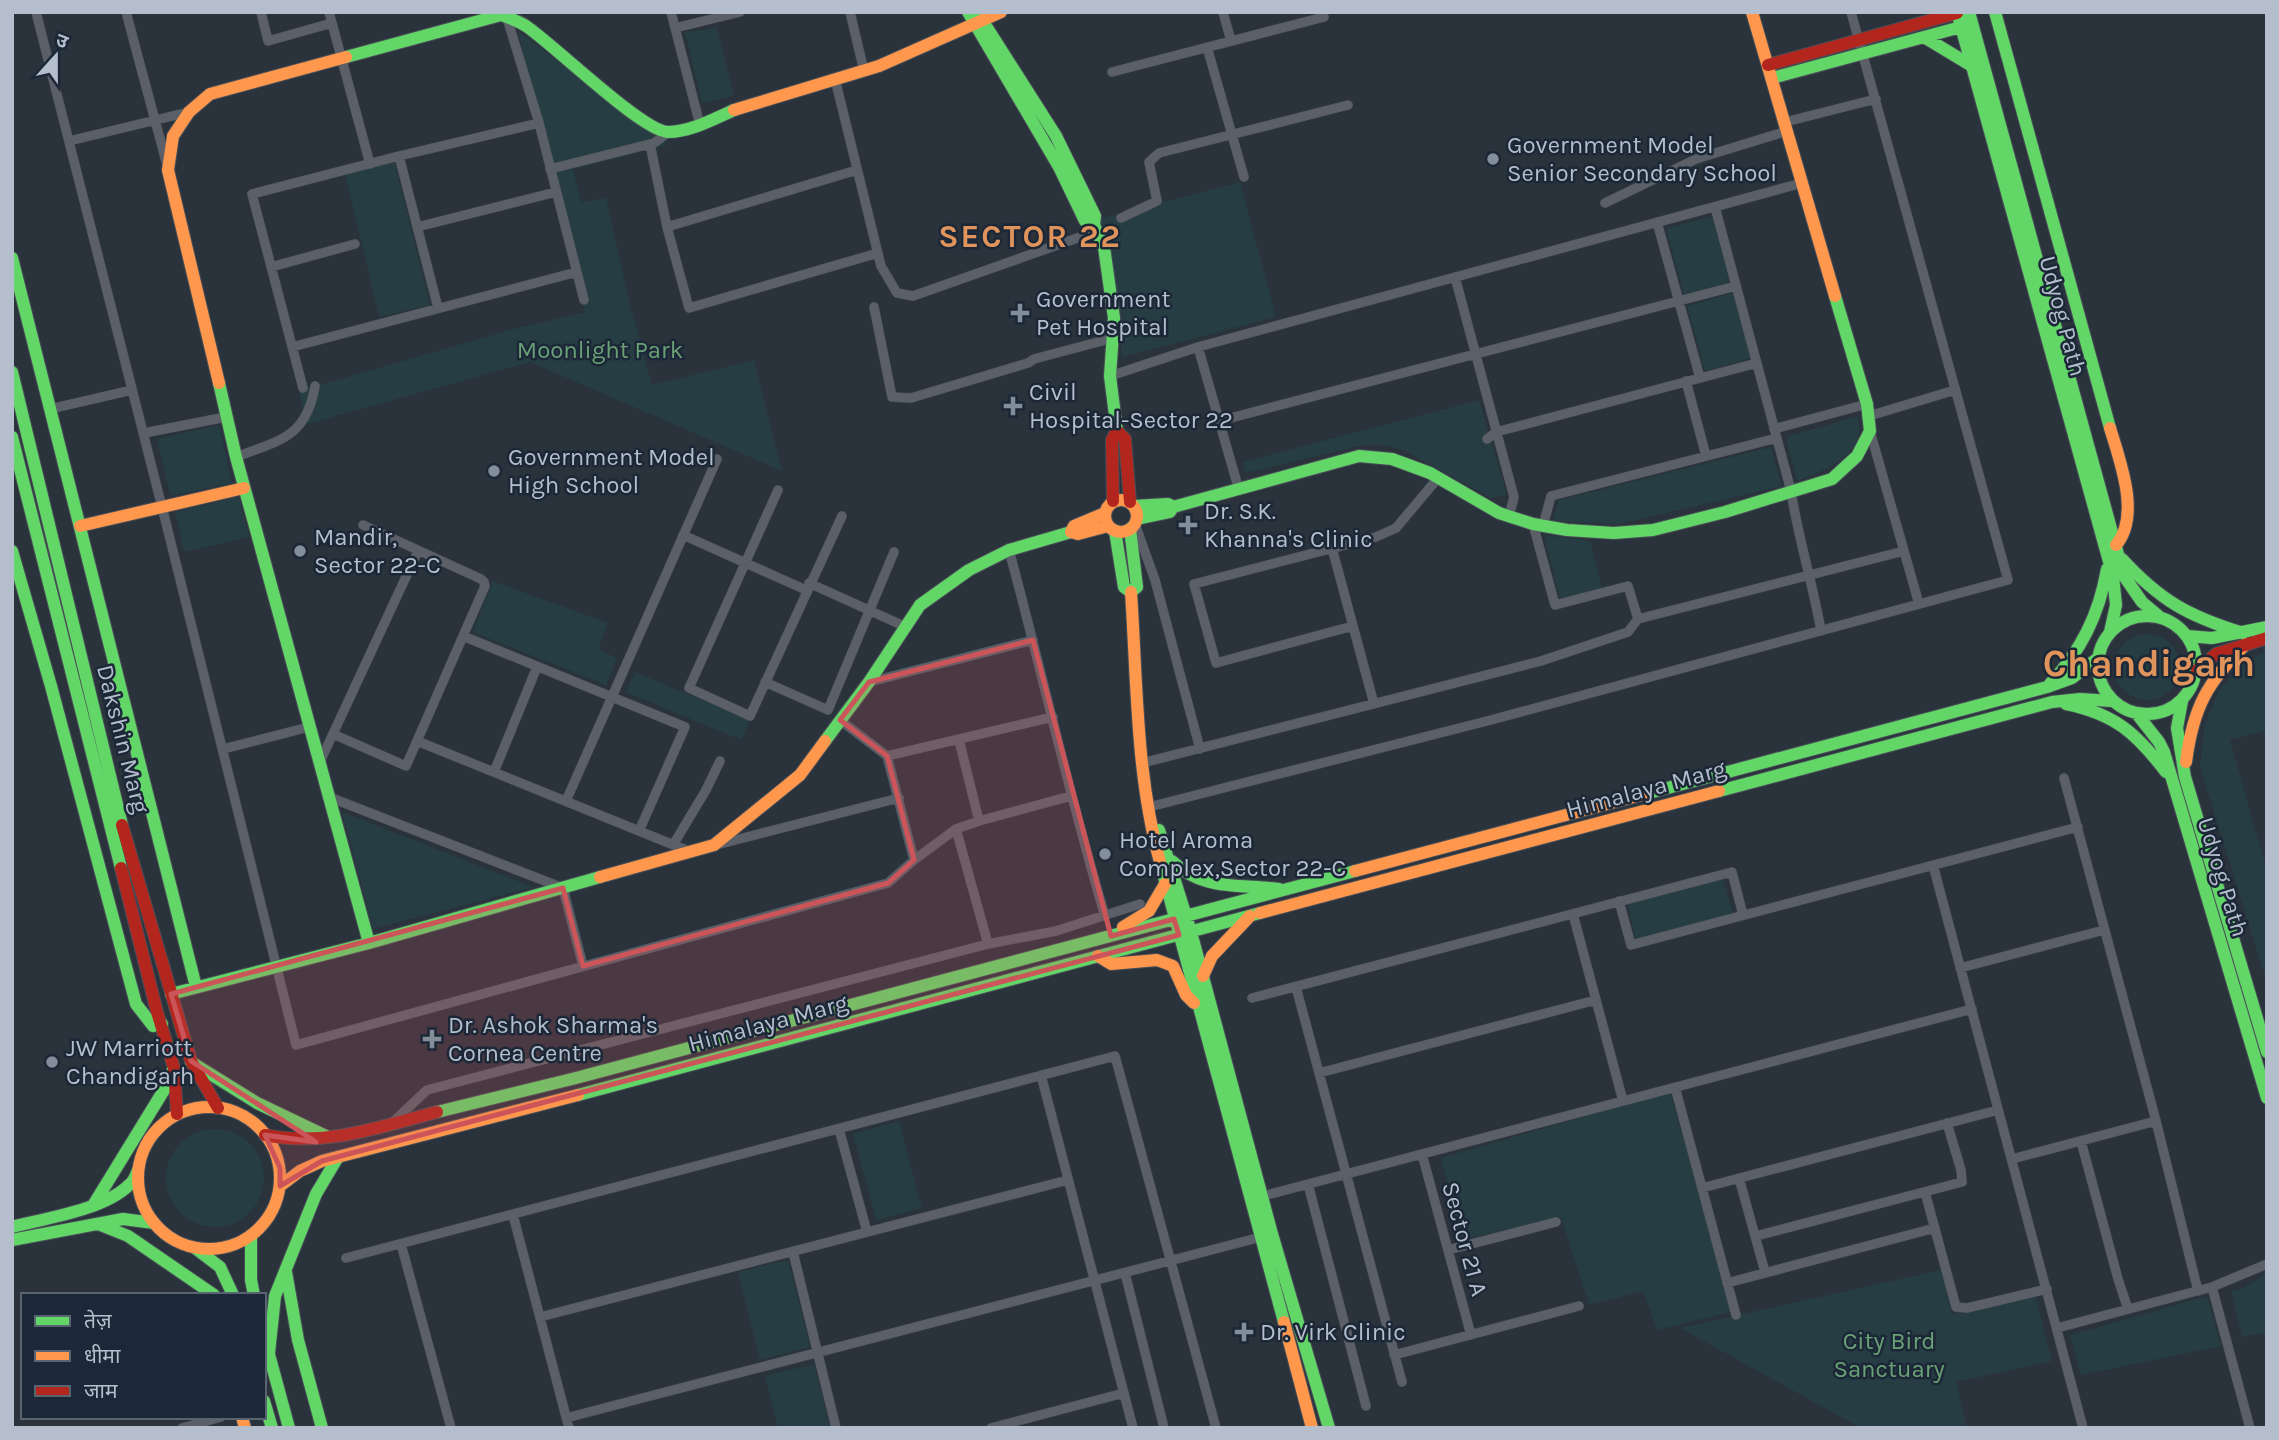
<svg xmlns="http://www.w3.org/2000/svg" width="2279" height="1440" viewBox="0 0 2279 1440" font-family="Karla,'Noto Sans Devanagari',sans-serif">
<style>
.green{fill:#263e43}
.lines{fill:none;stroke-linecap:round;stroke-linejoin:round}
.street-casing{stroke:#484e56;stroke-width:10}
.fast-casing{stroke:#484e56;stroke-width:14}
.slow-casing{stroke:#484e56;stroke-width:14}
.jam-casing{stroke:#484e56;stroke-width:14}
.street{stroke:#5b6068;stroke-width:9}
.fast{stroke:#63d668;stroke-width:12}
.slow{stroke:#ff974d;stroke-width:12}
.jam{stroke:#b3261e;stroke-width:12}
.marked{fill:#cc5559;fill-opacity:0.2;stroke:#cc5559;stroke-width:5;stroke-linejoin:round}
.poi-dot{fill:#848d9a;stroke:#1c2837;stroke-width:2.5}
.labels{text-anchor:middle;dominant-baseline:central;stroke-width:5;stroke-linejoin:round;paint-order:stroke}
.poi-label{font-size:24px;fill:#b4becc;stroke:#1c2837;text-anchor:start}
.street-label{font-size:24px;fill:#b4becc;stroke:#1c2837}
.park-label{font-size:24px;fill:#69a075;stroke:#1c2837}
.district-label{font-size:32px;font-weight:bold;letter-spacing:2px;fill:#e0945c;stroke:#1c2837}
.town-label{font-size:38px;font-weight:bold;fill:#e0945c;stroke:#1c2837}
</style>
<rect width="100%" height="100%" fill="#2a323c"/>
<path class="green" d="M717,28L734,96L702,103L685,32Z
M518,31L668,145L573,169L581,202L606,198L629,301L652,385L754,360L782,471L530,362L307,424L299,391L510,330L585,312Z
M394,160L430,305L379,317L345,173Z
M1240,182L1276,317L1122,357L1115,287L1099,219Z
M1712,216L1730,282L1684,295L1666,229Z
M1733,293L1751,358L1705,371L1687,306Z
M1479,400L1507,495L1491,498L1405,451L1385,445H1364L1245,473L1242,462Z
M1858,416C1858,421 1860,428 1859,433C1855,460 1818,473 1797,481L1786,437Z
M219,425L232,483L170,496L157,439Z
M1771,447L1782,486L1619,524L1553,521L1559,500Z
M239,497L249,537L184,552L175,512Z
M1544,535L1590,541L1602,589L1560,599Z
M493,581L608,623L598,649L617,658L606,685L473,632Z
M2114 667a33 33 0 1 1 66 0a33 33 0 1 1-66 0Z
M2267,650V730L2230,740L2267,871V983L2200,767L2205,723L2219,690L2240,667Z
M635,672L750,720L741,740L626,692Z
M342,812L533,887L373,929Z
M1723,878L1733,914L1636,939L1627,903Z
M1670,1092L1734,1311L1657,1330L1643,1291L1589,1305L1561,1217L1461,1240L1441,1158Z
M899,1121L922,1208L876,1220L853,1134Z
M166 1178a49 49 0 1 1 98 0a49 49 0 1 1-98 0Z
M788,1260L810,1347L760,1360L738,1272Z
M1941,1270L1952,1314L2035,1294L2052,1361L1956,1382L1967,1428H1861L1680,1328Z
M2267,1274V1332L2242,1337L2231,1291L2241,1289Z
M2207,1296L2221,1346L2081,1375L2070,1335Z
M814,1364L830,1428H778L765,1376Z"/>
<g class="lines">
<g class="street-casing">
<path id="street" d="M36,12L162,507L296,1045L888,883L914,860L956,829L979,821L1071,796
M126,12L167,165
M261,12L268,41L332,23
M329,12L370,164
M671,12L700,125
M850,12L864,71
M1223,12L1231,41
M507,18L539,123L584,300
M675,28L740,12
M1207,47L1244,177
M1112,72L1324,17
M835,79L881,266L897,293L913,296L1097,231
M1785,122L1876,99
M69,141L189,112
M650,144L667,227L689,308L878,253
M399,156L438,308
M550,169L654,143L669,132
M1605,203L1696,159L1787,131
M1715,207L1791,491C1798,538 1813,584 1821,631
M1121,218L1157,201L1149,162L1159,153L1348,105
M1657,222L1700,378
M417,227L556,192
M667,227L857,170
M271,267L355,244
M1455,277L1514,497L1509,516
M874,307L892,397L911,398L1028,363L1034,359L1113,338
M292,347L577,272
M1198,347L1239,490
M1110,376L1198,347L1802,183
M1686,381L1706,456
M303,388L252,194L399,156L539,123
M50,409L132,390
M1869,416L1955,390
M1219,421L1736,286
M1774,429L1867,404
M1870,431L1919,604
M144,433L226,417
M1487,439L1496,432L1757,363
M236,457C280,440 306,438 315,386
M778,490L689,688L750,716L842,516
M1135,524L1155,580L1200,749
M1533,524L1555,605L1628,586L1638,619L1904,551
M1543,526L1551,496L1777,438
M683,535L806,590
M1332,548L1374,704
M1009,550C1042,672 1069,795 1105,916
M809,583L906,627
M1353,626L1216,663L1194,584L1376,537L1396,528L1438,478
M463,636L685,727L639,831
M765,682L828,710L894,552
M869,682L1033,640
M840,720L887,756L914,860
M333,734L406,766L485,586L484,582L481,579L363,525
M959,740L979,821
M417,741L691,852
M223,749L309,727
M887,756L1053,717
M1142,763L1541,661L1628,632L1638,619
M319,764L418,551
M494,772L537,667
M2064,778L2156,1121L2198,1291
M329,797L563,888L583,966
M566,801L717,459
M1149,807L1491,720L2008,580L1851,12
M956,829L988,944
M673,845L706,790L720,761
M716,845L899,798
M1933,865L2083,1428
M1619,901L1631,945L2078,827
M1573,914L1623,1101
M1960,968L2104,930
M1296,987L1402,1382
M1252,998L1732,872L1743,915
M1319,1073L1596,1000
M1041,1075L1133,1428
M1675,1087L1736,1315
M393,1122L427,1090L988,944L1056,931L1140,904
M839,1129L867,1232
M2081,1141L2118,1279L2128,1309
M1422,1154L1471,1335
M2012,1159L2156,1121
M1739,1178L1765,1272
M1308,1184L1366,1406
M1702,1188L1998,1110
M1925,1192L1956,1307L1967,1308L2047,1289
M1259,1197L1972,1009
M513,1215L569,1428
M1756,1236L1962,1182L1961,1170L1947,1123
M401,1244L451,1428
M1448,1250L1556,1222
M793,1252L836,1428
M346,1258L1115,1056L1216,1428
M1125,1273L1164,1428
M1727,1283L1935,1228
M2212,1287L2250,1428
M540,1317L1068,1180
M2057,1328L2212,1287L2267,1264
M1394,1355L1579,1306
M566,1418L1265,1236
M182,1428L221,1417
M991,1428L1124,1393"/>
</g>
<g class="fast-casing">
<path id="fast" d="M968,12L1059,167L1085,221L1094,225
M977,12L1056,136L1095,216L1094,225L1104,247L1114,318L1110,376L1117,431
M1957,12L2113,576L2116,605L2110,632
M1969,12L2124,576L2142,602L2161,618
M1995,12L2110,428
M1924,37L1972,66
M346,57L501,15C509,18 519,21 526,26C553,44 643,132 668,132C690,132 714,119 734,110
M1772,78L1961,27
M12,258L196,987
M12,372L122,825
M219,383L236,457L369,943
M12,437L121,868
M1134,506L1168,504L1173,507L1170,512L1137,519
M1173,507L1359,456L1392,459L1430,473L1499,513L1533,524L1567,530L1614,533L1653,530L1725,512L1832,479L1857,456L1870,431L1867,404L1835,296
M1115,531L1124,587L1131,592L1137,587L1130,529
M12,551L51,686L136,1004L153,1026L162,1024
M2122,559C2161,601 2188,616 2243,633
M2098 665a49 49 0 1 1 98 0a49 49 0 1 1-98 0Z
M2187,636L2212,638L2267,627
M2049,685C2081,651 2099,615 2107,569
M2182,701L2177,728L2185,777L2267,1052
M2066,704C2115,714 2136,733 2166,772
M2137,714L2159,742L2164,752L2267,1098
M825,741L869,682L920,605L969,570L1009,550L1071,532
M1719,791L2052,702L2080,699L2112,701
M1645,794L2047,687L2072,678L2098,658
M1159,830L1191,932L1272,1234L1329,1428
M1172,861C1202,891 1240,884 1279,889
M1160,862L1284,1322
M171,994L369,943L600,877
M191,1062L257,1103L328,1137
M578,1095L1260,913
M437,1112L576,1078L1355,871
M94,1204L164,1090L174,1068
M98,1224L128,1236L214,1295
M12,1227C46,1218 105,1210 130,1184C134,1181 136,1175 138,1170
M251,1236V1280L254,1295
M12,1240L123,1219L154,1223
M195,1248L220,1267L233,1295
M286,1272L298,1340L322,1428
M267,1347L289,1428
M269,1353L275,1296L316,1194L338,1157
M264,1401L272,1428"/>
</g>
<g class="slow-casing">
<path id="slow" d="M1752,12L1835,296
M734,110L879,66L1001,12
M219,383L168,170L173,136L189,112L210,94L346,57
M2110,428C2120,461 2141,516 2116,545
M1105 516a16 16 0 1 1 32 0a16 16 0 1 1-32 0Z
M1105,513L1074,526L1071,532L1078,534L1108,526
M80,526L244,488
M1131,592C1137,682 1136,775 1160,862
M2186,762C2193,708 2207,682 2246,644
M1355,871L1645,794
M600,877L714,845L800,775L825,741
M1260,913L1719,791
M1123,927L1149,911L1165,884
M1098,956L1111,964L1157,960L1173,966L1186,995L1194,1003
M1203,976L1212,956L1250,916
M138 1178a71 71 0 1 1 142 0a71 71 0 1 1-142 0Z
M280,1186L300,1171L322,1161L578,1095
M1284,1322L1312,1428
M242,1417L245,1428"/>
</g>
<g class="jam-casing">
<path id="jam" d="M1768,65L1957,13
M1113,501L1112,440L1117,431L1125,439L1130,502
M2197,670L2216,654L2267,638
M122,825L191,1061L218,1108
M121,868L157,1012L174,1068L177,1114
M265,1135C326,1147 379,1127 437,1112"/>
</g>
<use href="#street" class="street"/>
<use href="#fast" class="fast"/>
<use href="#slow" class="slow"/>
<use href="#jam" class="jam"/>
</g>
<path class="marked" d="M1033,640L1111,936L1174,919L1179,935L322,1161L280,1186V1168L265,1135L316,1142L191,1061L171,994L563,888L583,966L888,883L914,860L887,756L840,720L869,682Z"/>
<g class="poi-dot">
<circle cx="1493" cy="159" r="7"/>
<path d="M1016.5 302.5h7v7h7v7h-7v7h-7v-7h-7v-7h7z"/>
<path d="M1009.5 395.5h7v7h7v7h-7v7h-7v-7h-7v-7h7z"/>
<circle cx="494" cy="471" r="7"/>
<path d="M1184.5 514.5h7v7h7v7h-7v7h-7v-7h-7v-7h7z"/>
<circle cx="300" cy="551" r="7"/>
<circle cx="1105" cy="854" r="7"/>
<path d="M428.5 1028.5h7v7h7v7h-7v7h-7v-7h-7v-7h7z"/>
<circle cx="52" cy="1062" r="7"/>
<path d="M1240.5 1321.5h7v7h7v7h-7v7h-7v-7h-7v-7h7z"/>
</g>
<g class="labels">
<g class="poi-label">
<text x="1507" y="145">Government Model<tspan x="1507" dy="28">Senior Secondary School</tspan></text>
<text x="1036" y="299">Government<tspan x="1036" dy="28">Pet Hospital</tspan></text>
<text x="1029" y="392">Civil<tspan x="1029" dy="28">Hospital-Sector 22</tspan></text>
<text x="508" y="457">Government Model<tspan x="508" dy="28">High School</tspan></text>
<text x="1204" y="511">Dr. S.K.<tspan x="1204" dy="28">Khanna's Clinic</tspan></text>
<text x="314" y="537">Mandir,<tspan x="314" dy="28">Sector 22-C</tspan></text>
<text x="1119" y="840">Hotel Aroma<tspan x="1119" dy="28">Complex,Sector 22-C</tspan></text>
<text x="448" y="1025">Dr. Ashok Sharma's<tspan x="448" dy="28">Cornea Centre</tspan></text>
<text x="66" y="1048">JW Marriott<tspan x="66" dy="28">Chandigarh</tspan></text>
<text x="1260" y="1332">Dr. Virk Clinic</text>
</g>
<g class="street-label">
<text transform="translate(2063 316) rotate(75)">Udyog Path</text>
<text transform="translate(123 739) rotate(76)">Dakshin Marg</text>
<text transform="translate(1646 789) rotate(-15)">Himalaya Marg</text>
<text transform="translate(2223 877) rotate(73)">Udyog Path</text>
<text transform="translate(768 1023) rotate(-15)">Himalaya Marg</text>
<text transform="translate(1465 1239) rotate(75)">Sector 21 A</text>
</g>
<g class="park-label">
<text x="600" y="350">Moonlight Park</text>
<text x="1889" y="1341">City Bird<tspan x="1889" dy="28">Sanctuary</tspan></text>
</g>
<g class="district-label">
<text x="1030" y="236">SECTOR 22</text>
</g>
<g class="town-label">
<text x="2149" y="663">Chandigarh</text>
</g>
</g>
<rect width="2279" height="1440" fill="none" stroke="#b4becc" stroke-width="28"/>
<rect x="21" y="1293" width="245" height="126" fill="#1c2837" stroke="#596473" stroke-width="2"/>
<rect x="35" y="1316" width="35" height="10" fill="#63d668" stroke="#596473" stroke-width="2"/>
<text x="84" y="1328" font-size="21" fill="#b4becc">तेज़</text>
<rect x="35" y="1351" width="35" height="10" fill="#ff974d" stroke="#596473" stroke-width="2"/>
<text x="84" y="1363" font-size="21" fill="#b4becc">धीमा</text>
<rect x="35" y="1386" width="35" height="10" fill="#b3261e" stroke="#596473" stroke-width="2"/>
<text x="84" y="1398" font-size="21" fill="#b4becc">जाम</text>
<g transform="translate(56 56) rotate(21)" stroke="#1c2837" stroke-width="5" paint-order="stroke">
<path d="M0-5L12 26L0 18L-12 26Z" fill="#b4becc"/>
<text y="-10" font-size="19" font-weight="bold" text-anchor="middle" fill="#b4becc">उ</text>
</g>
</svg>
